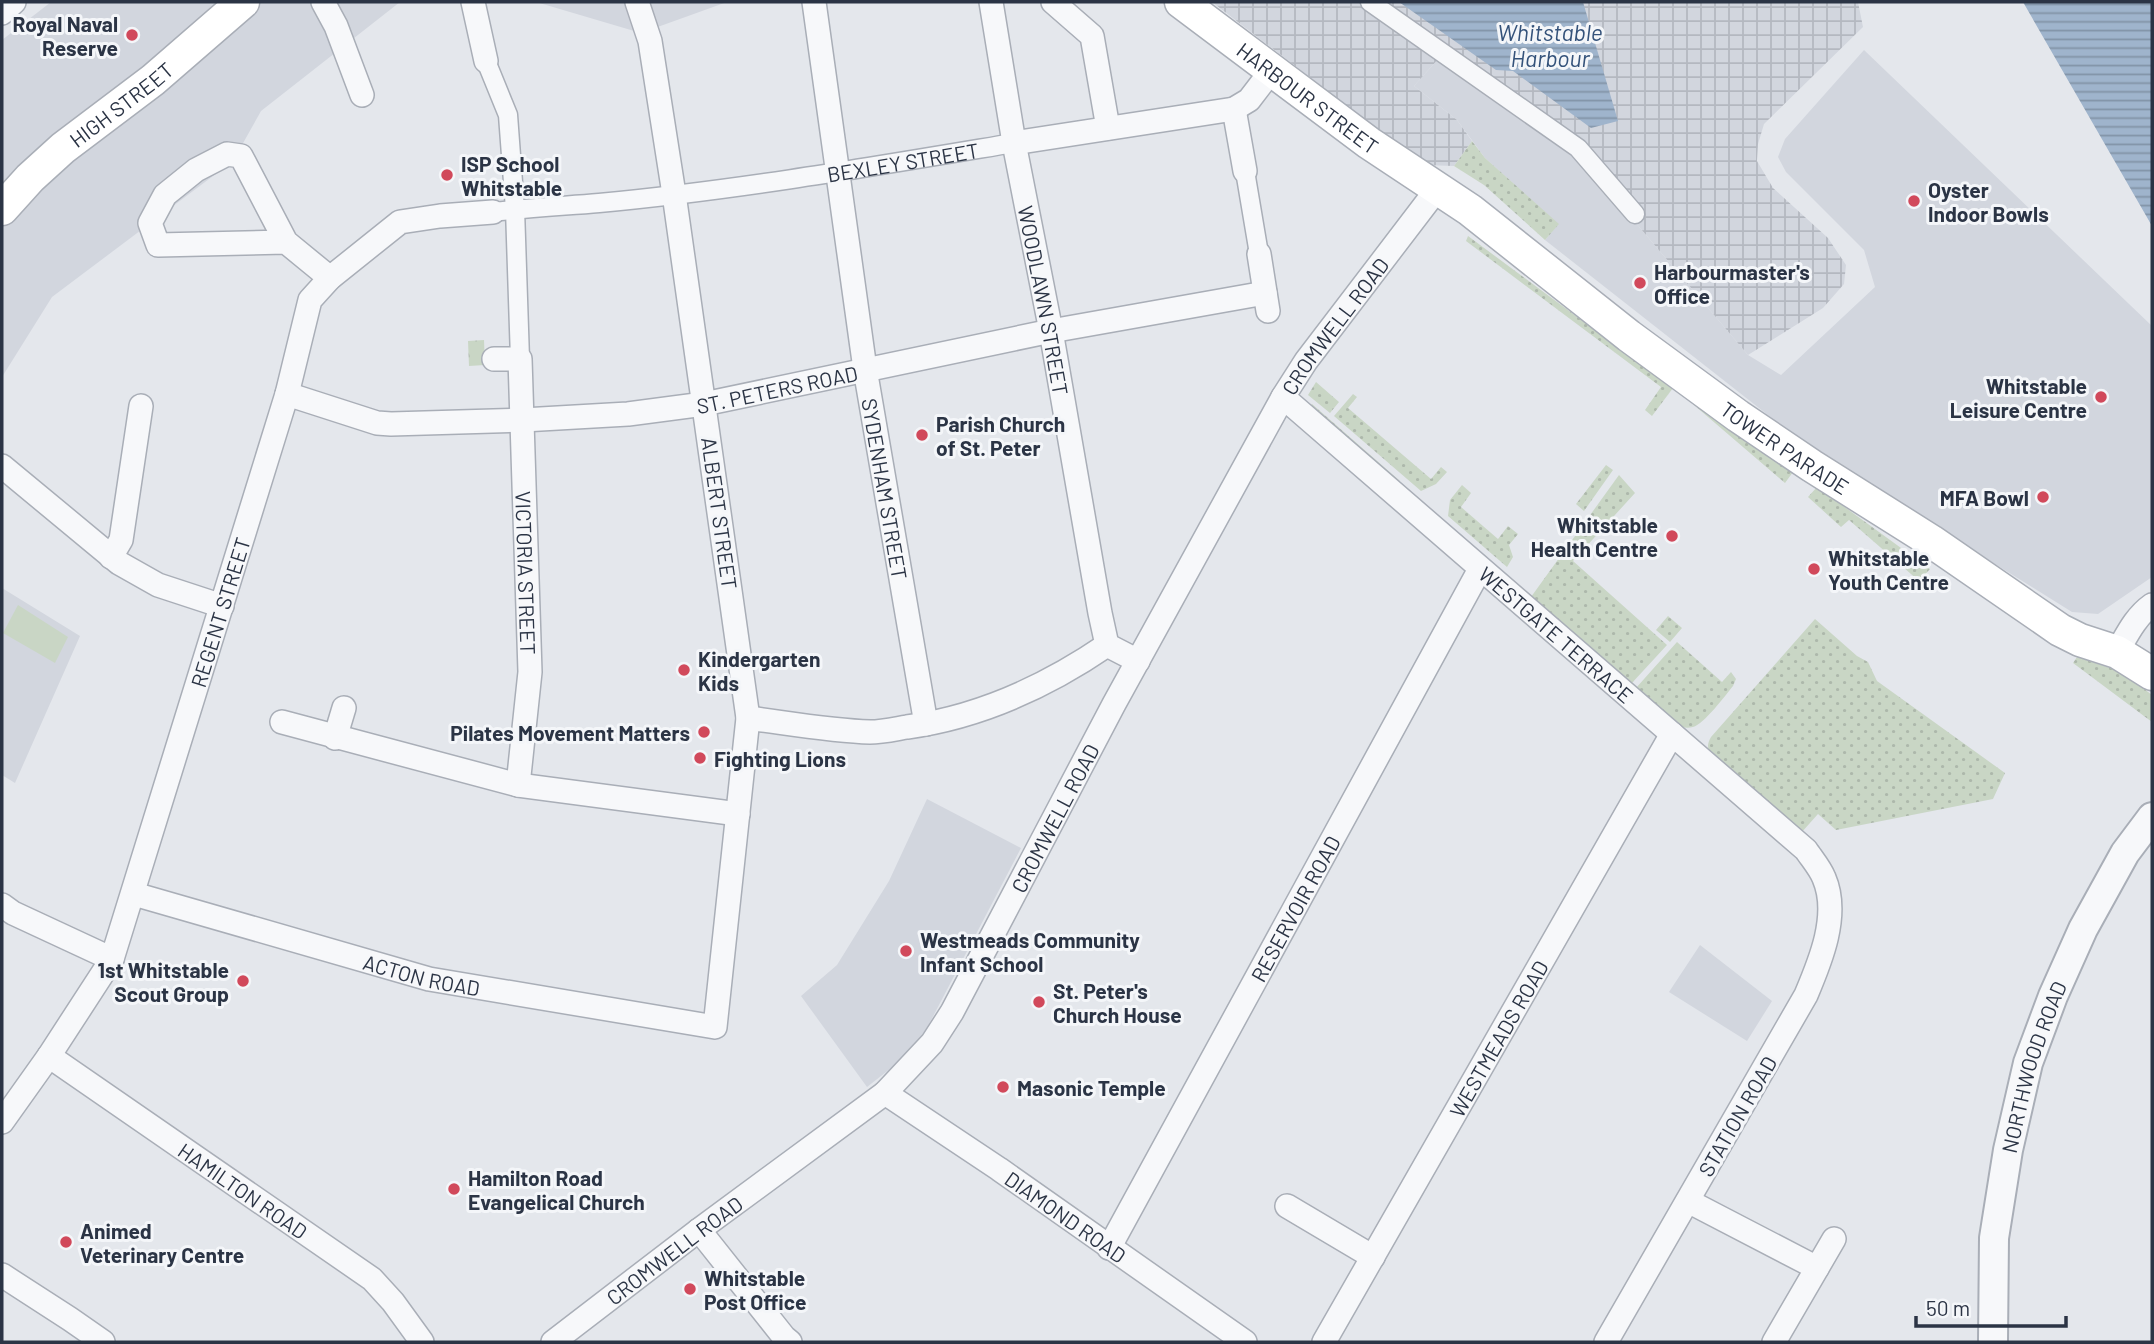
<svg xmlns="http://www.w3.org/2000/svg" width="2154" height="1344" viewBox="0 0 2154 1344" font-family="Barlow,sans-serif">
<style>
.built{fill:#d2d6de}
.industrial{fill:url(#industrial-grid)}
.grass{fill:url(#grass-dots)}
.park{fill:url(#park-crowns)}
.pitch{fill:#c9d6c5}
.water{fill:url(#water-rules)}
.lines{fill:none;stroke-linecap:round;stroke-linejoin:round}
.pedestrian-casing{stroke:#a9aeb7;stroke-width:21}
.minor-casing{stroke:#a9aeb7;stroke-width:26}
.tertiary-casing{stroke:#a9aeb7;stroke-width:32}
.secondary-casing{stroke:#a9aeb7;stroke-width:35}
.pedestrian{stroke:#f7f8fa;stroke-width:18}
.minor{stroke:#f7f8fa;stroke-width:23}
.tertiary{stroke:#f7f8fa;stroke-width:28}
.secondary{stroke:#fff;stroke-width:32}
.poi-dot{fill:#d1495b;stroke:#f4f6f9;stroke-width:2.5}
.labels{text-anchor:middle;dominant-baseline:central;stroke-width:6;stroke-linejoin:round;paint-order:stroke}
.poi-label{font-size:21px;font-weight:bold;fill:#2b3445;stroke:#f4f6f9;text-anchor:start}
.street-label{font-size:21px;fill:#2b3445;stroke:#f4f6f9}
.water-label{font-size:23px;font-style:italic;fill:#34527a;stroke:#f4f6f9}
</style>
<defs>
<pattern id="industrial-grid" width="8" height="8" patternUnits="userSpaceOnUse" patternTransform="scale(1.75)"><rect width="8" height="8" fill="#d2d6de"/><path d="M0 4h8M4 0v8" fill="none" stroke="#b4b8c0"/></pattern>
<pattern id="grass-dots" width="8" height="8" patternUnits="userSpaceOnUse" patternTransform="scale(1.75)"><rect width="8" height="8" fill="#c9d6c5"/><path d="M2 2h.1M6 6h.1" fill="none" stroke="#adb8ab" stroke-width="1.8" stroke-linecap="round"/></pattern>
<pattern id="park-crowns" width="20" height="18" patternUnits="userSpaceOnUse" patternTransform="scale(1.75)"><rect width="20" height="18" fill="#c9d6c5"/><path d="M2 6a3 3 0 1 1 6 0M12 15a3 3 0 1 1 6 0" fill="none" stroke="#adb8ab"/></pattern>
<pattern id="water-rules" width="6" height="5" patternUnits="userSpaceOnUse" patternTransform="scale(1.75)"><rect width="6" height="5" fill="#9fb4cc"/><path d="M0 2.5h6" fill="none" stroke="#8293a7"/></pattern>
</defs>
<rect width="100%" height="100%" fill="#e4e7ec"/>
<path class="built" d="M51,2H400L261,111L233,161L52,297L2,377V40Z
M536,2H727L641,33Z
M1864,50L2152,326V577L2098,614L2072,612L1815,452L1545,240L1558,224L1485,158L1457,120L1414,86L1440,57L1590,169L1748,355L1781,375L1875,287L1864,250L1786,172L1778,157L1785,139Z
M2,588L80,636L15,783L2,775Z
M927,799L1021,848L928,1026L914,1046L895,1065L867,1087L801,996L837,965L889,881Z
M1700,945L1772,1001L1747,1041L1669,992Z"/>
<path class="industrial" d="M1212,2H1858L1863,27L1764,124L1758,144L1757,161L1773,188L1828,238L1846,265L1844,284L1823,308L1748,355L1590,169L1440,57L1414,86L1457,120L1472,141L1454,166L1424,165Z"/>
<path class="grass" d="M1472,141L1485,158L1559,224L1545,240L1484,185L1454,166Z
M1468,236L1673,388L1652,416L1645,410L1661,387L1466,241Z
M1316,382L1339,402L1330,413L1308,395Z
M1680,393L1793,472L1785,483Z
M1353,394L1357,397L1348,408L1431,479L1441,467L1447,472L1436,484L1421,491L1334,416Z
M1312,404L1400,481L1397,484L1309,407Z
M1606,465L1613,470L1584,511L1576,504Z
M1619,475L1635,493L1573,561L1667,645L1631,684L1531,597Z
M1462,485L1471,493L1461,507L1498,539L1508,526L1518,534L1509,545L1513,557L1507,567L1448,516L1450,500Z
M1817,487L1930,569L1919,581L1849,520L1841,527L1808,497Z
M1668,616L1682,628L1670,642L1656,630Z
M1815,619L1857,656L1868,662L1877,681L2005,773L1993,799L1836,830L1818,814L1801,833L1711,755C1707,748 1707,744 1711,737Z
M1677,642L1722,682L1731,672L1736,679L1733,686C1725,696 1704,724 1693,727C1686,729 1681,727 1676,724L1636,688Z
M2077,657L2113,669L2135,682L2152,695V722L2073,663Z"/>
<path class="park" d="M484,340L485,365L469,366L468,341Z"/>
<path class="pitch" d="M18,605L68,637L55,663L3,633Z"/>
<path class="water" d="M1399,2H1583L1618,121L1591,128L1513,71L1496,70Z
M2023,2H2152V226Z"/>
<g class="lines">
<g class="pedestrian-casing">
<g id="pedestrian">
<path d="M1370,2L1578,148L1635,214"/>
<path d="M486,61L508,115L515,209L520,359"/>
<path d="M1245,171L1259,254"/>
<path id="s1" d="M493,212C528,208 563,206 599,203C738,190 876,166 1014,143"/>
</g>
</g>
<g class="minor-casing">
<g id="minor">
<path d="M323,2L336,26L362,95"/>
<path d="M473,2L486,61"/>
<path id="s2" d="M814,2L865,369L926,724"/>
<path id="s3" d="M991,2L1014,143L1051,331L1100,613L1107,645L1138,661"/>
<path d="M1053,2L1092,36L1108,128"/>
<path d="M2,13L14,2"/>
<path d="M1234,109L1245,171"/>
<path d="M1014,143L1234,109L1249,100L1272,70"/>
<path d="M286,242L158,245L150,223L165,195L196,170L227,154L241,156L286,242L330,278"/>
<path d="M1259,254L1268,311"/>
<path id="s4" d="M494,359H520L530,672L518,785"/>
<path id="s5" d="M287,394L377,423L391,424L523,420L628,414L704,404L1051,331L1265,293"/>
<path id="s6" d="M1283,397L1806,850C1812,859 1820,868 1824,878C1840,915 1820,962 1806,995L1606,1342"/>
<path d="M2,466L119,563L158,585L222,606"/>
<path d="M111,557L121,540L141,406"/>
<path d="M2117,652C2127,635 2135,617 2152,605"/>
<path d="M748,718C787,723 832,731 870,732C882,732 895,729 907,727C980,717 1047,686 1107,645"/>
<path d="M282,722L518,785L738,814"/>
<path d="M335,738L344,708"/>
<path id="s7" d="M134,894L429,979L715,1027L748,718L674,194L650,41L637,2"/>
<path d="M2,905L13,913L112,959"/>
<path id="s8" d="M49,1056L372,1279L393,1302L422,1342"/>
<path id="s9" d="M885,1093L999,1169L1245,1342"/>
<path id="s10" d="M2,1122L49,1056L112,959L287,394L310,300L330,278L400,222L440,216L493,212"/>
<path d="M1688,1201L1817,1268"/>
<path d="M1287,1206L1373,1257"/>
<path d="M699,1230L784,1337L790,1342"/>
<path id="s11" d="M1109,1248L1480,569"/>
<path d="M2,1275L70,1319L103,1342"/>
<path id="s12" d="M553,1342L699,1230L885,1093L932,1043L952,1012L1114,704L1283,397L1306,361L1438,188"/>
<path id="s13" d="M1324,1342L1672,734"/>
<path d="M1774,1342L1834,1239"/>
</g>
</g>
<g class="tertiary-casing">
<g id="tertiary">
<path id="s14" d="M1993,1342L1994,1238L2008,1150L2028,1063L2053,996L2083,929L2125,853L2152,817"/>
</g>
</g>
<g class="secondary-casing">
<g id="secondary">
<path id="s15" d="M1181,2L1369,143L1470,210L1629,336L1738,416L1812,466L1931,541L2060,630L2080,640L2117,652L2152,674"/>
<path id="s16" d="M2,209L30,178L63,148L153,80L243,2"/>
</g>
</g>
<use href="#pedestrian" class="pedestrian"/>
<use href="#minor" class="minor"/>
<use href="#tertiary" class="tertiary"/>
<use href="#secondary" class="secondary"/>
</g>
<g class="poi-dot">
<circle cx="132" cy="35" r="7"/>
<circle cx="447" cy="175" r="7"/>
<circle cx="1914" cy="201" r="7"/>
<circle cx="1640" cy="283" r="7"/>
<circle cx="2101" cy="397" r="7"/>
<circle cx="922" cy="435" r="7"/>
<circle cx="2043" cy="497" r="7"/>
<circle cx="1672" cy="536" r="7"/>
<circle cx="1814" cy="569" r="7"/>
<circle cx="684" cy="670" r="7"/>
<circle cx="704" cy="732" r="7"/>
<circle cx="700" cy="758" r="7"/>
<circle cx="906" cy="951" r="7"/>
<circle cx="243" cy="981" r="7"/>
<circle cx="1039" cy="1002" r="7"/>
<circle cx="1003" cy="1087" r="7"/>
<circle cx="454" cy="1189" r="7"/>
<circle cx="66" cy="1242" r="7"/>
<circle cx="690" cy="1289" r="7"/>
</g>
<g class="labels">
<g class="poi-label">
<text x="118" y="23" text-anchor="end">Royal Naval<tspan x="118" dy="24">Reserve</tspan></text>
<text x="461" y="163">ISP School<tspan x="461" dy="24">Whitstable</tspan></text>
<text x="1928" y="189">Oyster<tspan x="1928" dy="24">Indoor Bowls</tspan></text>
<text x="1654" y="271">Harbourmaster's<tspan x="1654" dy="24">Office</tspan></text>
<text x="2087" y="385" text-anchor="end">Whitstable<tspan x="2087" dy="24">Leisure Centre</tspan></text>
<text x="936" y="423">Parish Church<tspan x="936" dy="24">of St. Peter</tspan></text>
<text x="2029" y="497" text-anchor="end">MFA Bowl</text>
<text x="1658" y="524" text-anchor="end">Whitstable<tspan x="1658" dy="24">Health Centre</tspan></text>
<text x="1828" y="557">Whitstable<tspan x="1828" dy="24">Youth Centre</tspan></text>
<text x="698" y="658">Kindergarten<tspan x="698" dy="24">Kids</tspan></text>
<text x="690" y="732" text-anchor="end">Pilates Movement Matters</text>
<text x="714" y="758">Fighting Lions</text>
<text x="920" y="939">Westmeads Community<tspan x="920" dy="24">Infant School</tspan></text>
<text x="229" y="969" text-anchor="end">1st Whitstable<tspan x="229" dy="24">Scout Group</tspan></text>
<text x="1053" y="990">St. Peter's<tspan x="1053" dy="24">Church House</tspan></text>
<text x="1017" y="1087">Masonic Temple</text>
<text x="468" y="1177">Hamilton Road<tspan x="468" dy="24">Evangelical Church</tspan></text>
<text x="80" y="1230">Animed<tspan x="80" dy="24">Veterinary Centre</tspan></text>
<text x="704" y="1277">Whitstable<tspan x="704" dy="24">Post Office</tspan></text>
</g>
<g class="street-label">
<text stroke="none"><textPath href="#s15" startOffset="159">HARBOUR STREET</textPath></text>
<text stroke="none"><textPath href="#s16" startOffset="159">HIGH STREET</textPath></text>
<text stroke="none"><textPath href="#s1" startOffset="413">BEXLEY STREET</textPath></text>
<text stroke="none"><textPath href="#s3" startOffset="303">WOODLAWN STREET</textPath></text>
<text stroke="none"><textPath href="#s12" startOffset="1307">CROMWELL ROAD</textPath></text>
<text stroke="none"><textPath href="#s5" startOffset="497">ST. PETERS ROAD</textPath></text>
<text stroke="none"><textPath href="#s15" startOffset="751">TOWER PARADE</textPath></text>
<text stroke="none"><textPath href="#s2" startOffset="492">SYDENHAM STREET</textPath></text>
<text transform="translate(720 513) rotate(82)">ALBERT STREET</text>
<text stroke="none"><textPath href="#s4" startOffset="240">VICTORIA STREET</textPath></text>
<text stroke="none"><textPath href="#s10" startOffset="560">REGENT STREET</textPath></text>
<text stroke="none"><textPath href="#s6" startOffset="362">WESTGATE TERRACE</textPath></text>
<text stroke="none"><textPath href="#s12" startOffset="740">CROMWELL ROAD</textPath></text>
<text stroke="none"><textPath href="#s11" startOffset="387">RESERVOIR ROAD</textPath></text>
<text stroke="none"><textPath href="#s7" startOffset="299">ACTON ROAD</textPath></text>
<text stroke="none"><textPath href="#s13" startOffset="350">WESTMEADS ROAD</textPath></text>
<text stroke="none"><textPath href="#s14" startOffset="280">NORTHWOOD ROAD</textPath></text>
<text transform="translate(1737 1116) rotate(-60)">STATION ROAD</text>
<text stroke="none"><textPath href="#s8" startOffset="236">HAMILTON ROAD</textPath></text>
<text stroke="none"><textPath href="#s9" startOffset="219">DIAMOND ROAD</textPath></text>
<text stroke="none"><textPath href="#s12" startOffset="152">CROMWELL ROAD</textPath></text>
</g>
<g class="water-label">
<text x="1550" y="32">Whitstable<tspan x="1550" dy="26">Harbour</tspan></text>
</g>
</g>
<rect width="2154" height="1344" fill="none" stroke="#2b3445" stroke-width="7"/>
<path d="M1916 1316v10h150v-10" fill="none" stroke="#2b3445" stroke-width="3.5"/>
<text x="1926" y="1316" font-size="21" fill="#2b3445" stroke="#f4f6f9" stroke-width="5" paint-order="stroke">50 m</text>
</svg>
